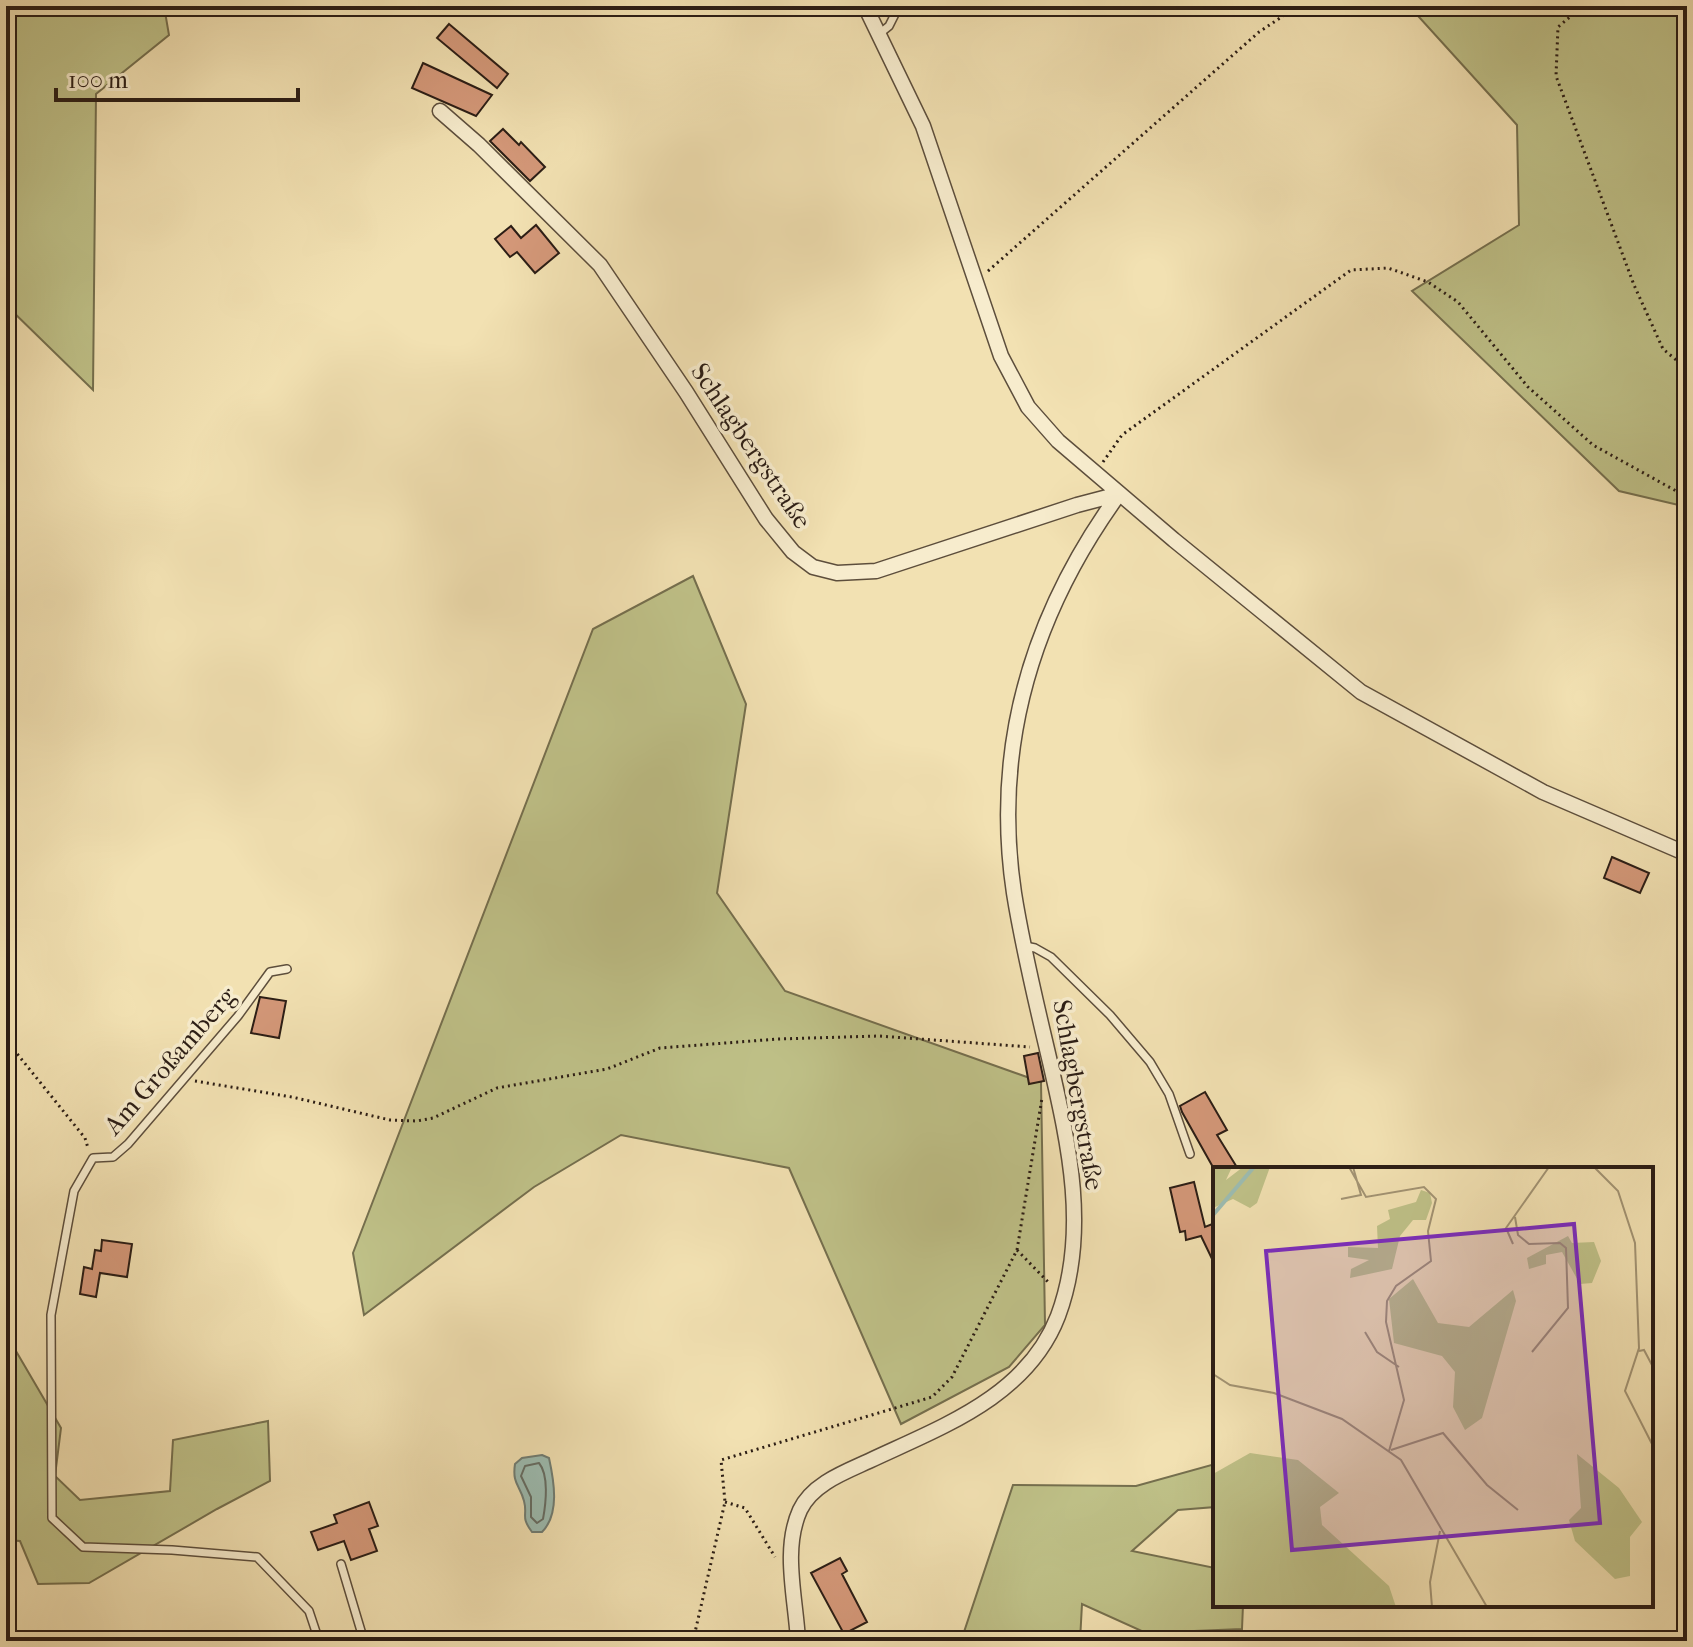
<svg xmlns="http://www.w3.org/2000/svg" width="1693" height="1647" viewBox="0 0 1693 1647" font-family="'IM FELL French Canon',serif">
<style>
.green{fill:#bfc188;stroke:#756f4e;stroke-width:2}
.water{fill:#9cbcb1;stroke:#6f7c73;stroke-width:2}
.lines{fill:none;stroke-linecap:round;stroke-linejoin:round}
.shore{stroke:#646c63;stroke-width:2}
.building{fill:#d49879;stroke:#2b1d15;stroke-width:2}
.lane-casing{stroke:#5d4e3c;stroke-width:10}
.street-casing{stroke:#5d4e3c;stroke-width:17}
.path{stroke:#2b1d15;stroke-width:3;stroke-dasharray:2 4;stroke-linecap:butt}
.lane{stroke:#f7eccd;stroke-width:7}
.street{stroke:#f7eccd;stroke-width:14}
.labels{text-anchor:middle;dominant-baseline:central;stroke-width:7;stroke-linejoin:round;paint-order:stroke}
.street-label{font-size:26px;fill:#2b1d15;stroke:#f7eccd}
.inset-river{fill:none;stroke:#9cbcb1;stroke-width:4}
.inset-road{fill:none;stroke:#a29373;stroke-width:2}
.view{fill:#7b2cbf;fill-opacity:0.15;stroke:#7b2cbf;stroke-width:4}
.inset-edge{fill:none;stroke:#2b1d15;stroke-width:4}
</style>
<rect width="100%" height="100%" fill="#f2e1b2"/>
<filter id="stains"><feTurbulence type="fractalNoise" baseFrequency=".0025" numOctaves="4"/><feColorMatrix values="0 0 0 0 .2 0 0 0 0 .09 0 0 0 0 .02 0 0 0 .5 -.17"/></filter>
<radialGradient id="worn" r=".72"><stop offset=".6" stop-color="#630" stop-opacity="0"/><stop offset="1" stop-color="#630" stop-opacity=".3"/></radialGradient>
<path class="green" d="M6,6H164L169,35L96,94L93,390L6,305Z
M1409,6H1687V507L1619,491L1412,291L1519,225L1517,125Z
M693,576L746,704L717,893L785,991L1041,1082L1045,1325L1009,1367L901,1424L789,1168L621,1135L534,1187L364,1315L353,1253L593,629Z
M6,1334L61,1428L55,1476L80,1500L170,1491L173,1440L268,1421L270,1481L217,1509L89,1583L38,1584L20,1541L6,1540Z
M1215,1464V1507L1178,1510L1132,1551L1215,1568V1605H1243L1242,1629L1146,1633L1082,1604L1080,1641H961L1013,1485L1136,1486Z"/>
<path class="water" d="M542,1455L549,1458C554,1481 560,1514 542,1532H532C520,1516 528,1516 524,1501C520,1485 512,1484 515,1464L522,1458Z"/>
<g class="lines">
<path class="shore" d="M539,1463C549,1475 546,1503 543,1519L537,1523L531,1517V1497L521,1476L525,1466Z"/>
</g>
<path class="building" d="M449,24L508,74L497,88L437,38Z
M423,63L492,95L476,116L412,88Z
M503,129L519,145L521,142L545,167L530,181L490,141Z
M536,225L559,253L535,273L517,252L510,257L495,239L511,226L521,238Z
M1612,857L1649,873L1640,893L1604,878Z
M260,997L286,1001L279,1038L251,1033Z
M1038,1053L1044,1081L1029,1084L1024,1056Z
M1205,1092L1227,1130L1217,1135L1238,1169H1214L1182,1112L1180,1106Z
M1194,1182L1205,1227L1215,1223V1265L1201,1236L1186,1240L1185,1231L1180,1232L1170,1188Z
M102,1240L132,1244L127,1277L100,1273L96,1297L80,1294L84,1267L92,1269L95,1250L101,1251Z
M369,1502L378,1526L369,1529L377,1551L351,1560L344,1541L318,1550L311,1532L337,1523L334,1515Z
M840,1558L847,1571L842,1574L867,1622L844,1634L811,1573Z"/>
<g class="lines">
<g class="lane-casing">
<path id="lane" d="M879,34L889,26L899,6
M1025,946L1035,948L1051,957L1110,1015L1150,1062L1169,1094L1190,1154
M287,969L270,972L238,1016L128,1144L113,1157L93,1158L74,1191L51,1315L52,1518L83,1547L172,1550L257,1557L309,1611L319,1641
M341,1564L364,1641"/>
</g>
<g class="street-casing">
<path id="street" d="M865,6L923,126L1001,356L1028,407L1058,441L1174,540L1361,692L1543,792L1687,854
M440,111L479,145L600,265L686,392L766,519L793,552L813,567L837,573L876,571L1077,505L1119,494
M798,1641C796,1599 782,1550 800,1510C812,1484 845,1472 869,1461C941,1427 1027,1397 1058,1316C1089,1233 1069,1145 1050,1062C1037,1006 1023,950 1014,893C992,746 1032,614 1119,494"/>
</g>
<path class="path" d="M1583,6L1558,27L1556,76L1634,285L1663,349L1687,369
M988,271L1259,32L1298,6
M1103,462L1122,435L1351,270L1388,268L1428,282L1458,302L1528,387L1593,445L1687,497
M6,1040L85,1138L88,1148
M195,1081L292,1097L390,1120L417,1121L433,1118L497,1088L607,1069L660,1048L778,1039L879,1036L1030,1047
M1017,1250L1050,1284
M725,1502L745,1508L775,1557
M693,1641L725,1502L721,1460L932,1397L952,1377L1017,1250L1042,1098"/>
<use href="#lane" class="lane"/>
<use href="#street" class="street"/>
</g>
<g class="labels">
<g class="street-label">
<text transform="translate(751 446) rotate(56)">Schlagbergstraße</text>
<text transform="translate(170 1061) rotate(-49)">Am Großamberg</text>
<text transform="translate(1078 1095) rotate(80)">Schlagbergstraße</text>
</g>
</g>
<g transform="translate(1213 1167)">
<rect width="440" height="440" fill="#f2e1b2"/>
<path d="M0,0H19L13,13L30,0H57L44,36L37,41L20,32L0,41ZM208,23L217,26L219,36L213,53H200L187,69L179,102L137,111L138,102L156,93L135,90V80L165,81L164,59L177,52L175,43L203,35ZM355,69L359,76L381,75L388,94L379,116L367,117L349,85L333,88V97L316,102L314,91ZM200,112L225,156L256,160L300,123L303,134L269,251L252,263L240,240L242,205L229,189L181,176L176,132ZM37,286L85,293L126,326L107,340L109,358L176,419L183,440H0V307ZM364,287L406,321L429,355L417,370V409L402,412L362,374L356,353L368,341Z" fill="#bfc188"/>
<path class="inset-river" d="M0,48L41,0"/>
<path class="inset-road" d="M136,0L153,30L211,20L223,32L215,64L218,94L183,119L174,134L173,155L191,233L176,284M381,0L405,24L422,76L426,181L412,224L440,279M128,32L148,28L140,0M302,50L305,68L316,77L347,76L353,81L355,141L319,185M300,77L293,61L336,0M152,165L164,185L186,200M426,184L431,183L440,200M0,207L17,218L61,226L129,252L188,293L274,440M178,283L230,266L274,318L305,343M219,440L217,415L227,364"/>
<path class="view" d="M361,57L387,356L79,383L53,84Z"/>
<rect width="440" height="440" class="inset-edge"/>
</g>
<rect width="1693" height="1647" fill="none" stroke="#f2e1b2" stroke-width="32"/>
<rect x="8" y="8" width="1677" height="1631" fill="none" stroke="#2b1d15" stroke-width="4"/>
<rect x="16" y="16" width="1661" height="1615" fill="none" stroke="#2b1d15" stroke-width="2"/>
<path d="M56 88v12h242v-12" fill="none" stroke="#2b1d15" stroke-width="4"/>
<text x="68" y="88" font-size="24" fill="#2b1d15" stroke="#f7eccd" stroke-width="6" paint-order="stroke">100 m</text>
<rect width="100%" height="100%" filter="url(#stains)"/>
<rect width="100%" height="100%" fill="url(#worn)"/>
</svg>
